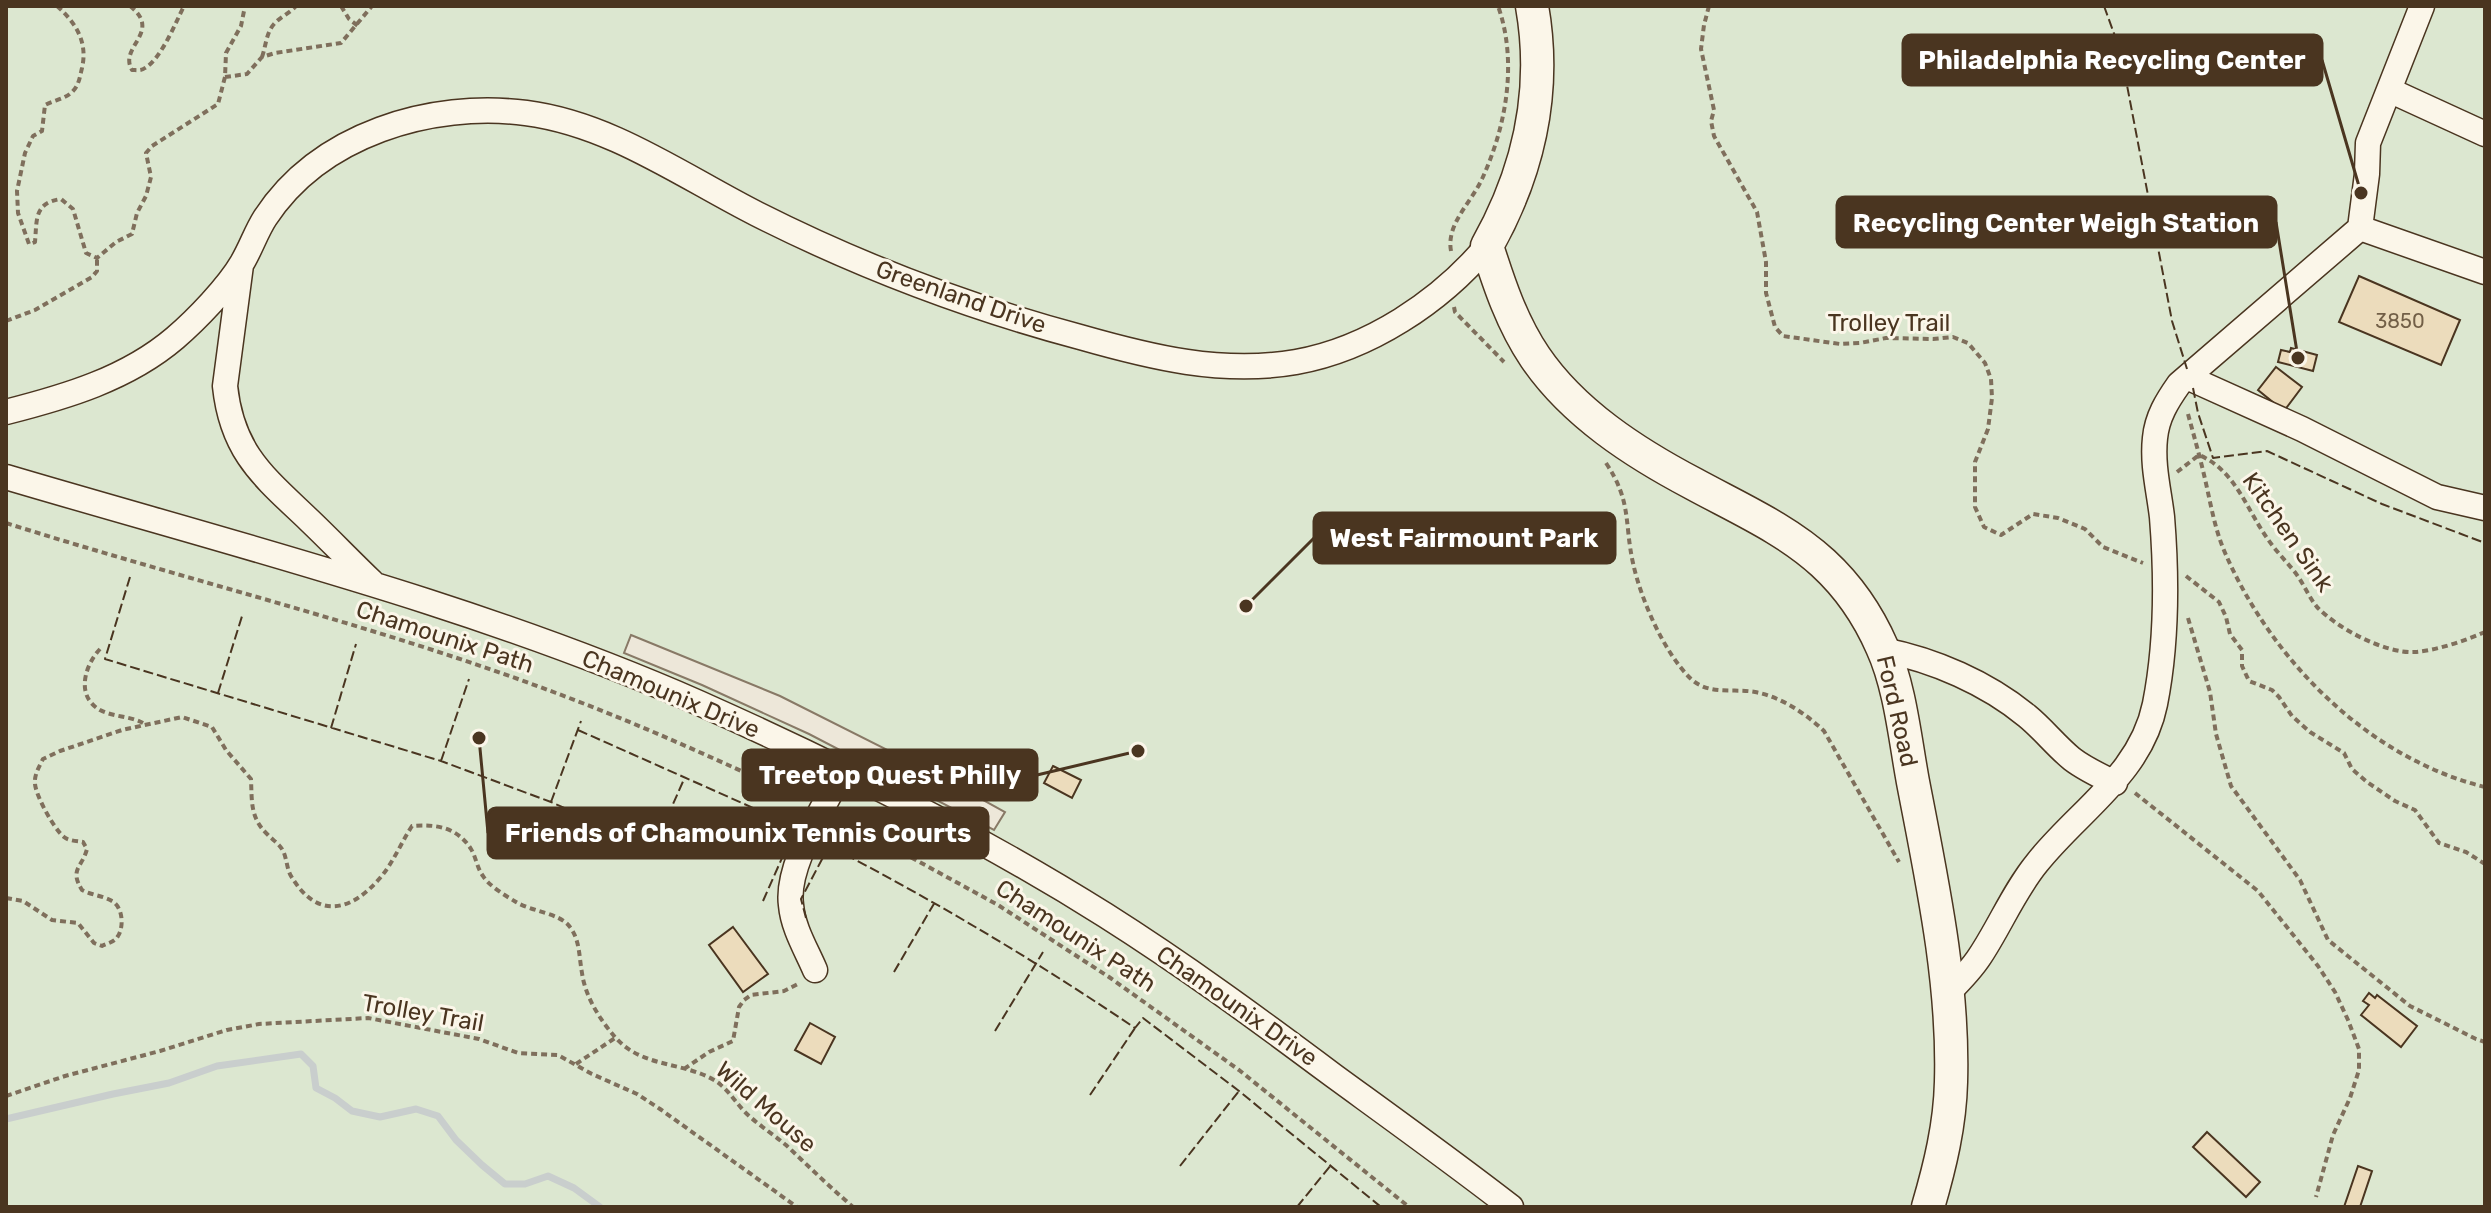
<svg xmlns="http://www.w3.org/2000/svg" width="2491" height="1213" viewBox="0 0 2491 1213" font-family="Rubik,sans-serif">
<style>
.green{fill:#dce7d0;stroke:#887966;stroke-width:2}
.parking{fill:#ede7d9;stroke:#887966;stroke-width:2}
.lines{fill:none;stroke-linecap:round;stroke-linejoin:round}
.stream{stroke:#c9cecd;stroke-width:7}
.building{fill:#ecdcbc;stroke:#4a3520;stroke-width:2}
.minor-casing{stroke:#4a3520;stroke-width:27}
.major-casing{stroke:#4a3520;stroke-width:35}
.path{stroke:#7f6f5c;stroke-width:4;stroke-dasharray:6 4;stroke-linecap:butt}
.minor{stroke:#fbf6e9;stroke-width:24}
.major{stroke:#fbf6e9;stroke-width:32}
.fence{stroke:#4a3520;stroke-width:2;stroke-dasharray:10 4;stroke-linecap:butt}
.labels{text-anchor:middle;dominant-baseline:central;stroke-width:6;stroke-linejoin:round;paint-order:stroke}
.number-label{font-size:20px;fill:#725f47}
.street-label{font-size:24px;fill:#4a3520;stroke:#fbf6e9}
.leader{fill:none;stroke:#4a3520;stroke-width:3}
.callout-dot{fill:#4a3520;stroke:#fbf6e9;stroke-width:3}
.callout{fill:#4a3520;stroke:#4a3520;stroke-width:3}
.callout-label{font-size:26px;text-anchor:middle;font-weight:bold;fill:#fff}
</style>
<rect width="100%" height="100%" fill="#fbf6e9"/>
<path class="green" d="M6,6H2485V1207H6Z"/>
<path class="parking" d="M631,635L780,696L947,780L1005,812L994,830L809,734L702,685L624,653Z"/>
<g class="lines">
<path class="stream" d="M6,1119L113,1094L169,1083L217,1066L301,1054L313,1066L316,1088L335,1098L352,1111L380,1117L416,1109L438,1116L456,1140L482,1165L505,1184H525L548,1176L574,1188L600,1207"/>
</g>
<path class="building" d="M2359,276L2460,320L2441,365L2339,322Z
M2291,348L2317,355L2313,371L2278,362L2281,350L2290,352Z
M2276,367L2302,387L2284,411L2258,390Z
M1053,766L1081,780L1072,798L1044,783Z
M733,927L768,974L743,992L709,945Z
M2369,993L2375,998L2377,995L2417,1026L2401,1047L2361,1015L2369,1005L2363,1001Z
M810,1023L835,1037L821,1064L795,1050Z
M2207,1132L2260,1182L2246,1197L2193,1147Z
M2358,1166L2372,1171L2360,1207H2344Z"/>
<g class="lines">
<g class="minor-casing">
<path id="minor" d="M2389,90L2485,134
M2360,228L2485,272
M241,265L225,386C232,453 264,477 309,520C331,541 351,562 372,582
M2189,378L2302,429L2437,497L2485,508
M6,412C65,397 127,379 175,338C196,320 228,287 242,263C251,248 256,232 265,218C320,134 431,101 526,113C611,124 682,176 757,214C860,266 968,307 1080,337C1150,357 1222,375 1296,362C1369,349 1440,302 1487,246
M6,477C239,546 476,605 699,703C838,765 976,834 1105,915C1184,965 1259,1020 1334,1076C1393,1119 1453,1162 1511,1207
M1883,650C1934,660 1987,683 2027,716C2043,729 2056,746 2072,759C2085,769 2100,776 2115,783
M815,970C806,949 793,928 791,905C786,870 817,819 833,788
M1948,993C1960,981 1971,970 1980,956C2000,926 2014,891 2037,863C2078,811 2141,774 2155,704C2167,643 2167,579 2162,517C2159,491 2152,465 2155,438C2157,417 2167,401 2179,384L2360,228L2367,174L2368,143L2422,6"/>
</g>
<g class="major-casing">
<path id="major" d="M1532,6C1547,91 1529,171 1487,246C1499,284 1512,323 1535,357C1573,413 1635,453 1694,484C1738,508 1786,529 1823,563C1848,586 1868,615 1882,647C1900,686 1905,739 1913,782C1932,881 1954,982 1951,1082C1950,1125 1940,1166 1928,1207"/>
</g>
<path class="path" d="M57,6C76,23 88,42 82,68C80,76 79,85 73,91C66,99 54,100 45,105L42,131L33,136L25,153L17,191L18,213L29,244L35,242C37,219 34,203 61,199L73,209L86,253L97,258L116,242L132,234L137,213L146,196L151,177L146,153L152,146L218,104L225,77L226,53L241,26L245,6
M130,6C163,32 118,47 132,70C137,70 141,71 145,68C161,59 176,22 184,6
M341,6L349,19L358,26
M1709,6L1704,25L1701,49L1714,110L1711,121L1714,136L1757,212L1766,262V293L1775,327L1783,336L1840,344L1860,343L1886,338L1933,339L1953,337L1968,343L1985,363L1991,379L1992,398L1988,429L1975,462V507L1984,527L2001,535L2033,514L2058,518L2085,529L2103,547L2143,563
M262,57C266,46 266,33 274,24C280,17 290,13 296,6
M225,77L247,74L262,57L275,53L341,43L372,6
M1451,251C1446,224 1471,203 1482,179C1506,127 1518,62 1498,6
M1454,307L1455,312L1504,362
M6,321L35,310L92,277L97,271V258
M2188,414C2194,436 2200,457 2205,479C2211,505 2215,531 2226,555C2273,662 2370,759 2485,787
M1606,463C1632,502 1624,522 1633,563C1641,600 1664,652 1690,678C1708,696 1733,688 1755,692C1781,697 1805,713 1824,731L1899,862
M2177,472L2199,455C2235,470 2246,508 2267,538C2275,550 2285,560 2294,571C2303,582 2308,596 2317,607C2337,628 2385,654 2415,652C2438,650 2464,641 2485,632
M6,523C189,581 376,625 556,693C639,724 721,761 801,799
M2186,576L2219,602L2226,617L2230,634L2242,650V666L2249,681L2272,690L2279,697L2292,716L2310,732L2344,753L2352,769L2367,782L2395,801L2415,810L2439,843L2466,852L2485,864
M2188,618L2210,692L2216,734L2231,786L2300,880L2328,940L2410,1006L2476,1039L2485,1042
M100,649C85,665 75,696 100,710C113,717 130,716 143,723
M2135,793L2258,891L2318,966L2335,992L2348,1020L2359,1049V1070L2350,1098L2333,1135L2316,1197
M841,819L998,905L1109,977L1239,1070L1409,1207
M6,898L23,901L52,920L78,923L94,943L102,946C108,943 115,942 118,936C124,927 123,907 112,901C104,896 91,895 82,890C69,869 82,868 87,849L83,842C77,841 69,841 64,837C54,829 36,796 35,784C34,775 39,767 43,759L60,751L122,730L182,717L212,727L226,750L251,779C252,802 250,818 268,835C274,841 281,845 284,853C287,861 287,869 291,876C317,920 351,912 380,878C393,863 401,843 412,826C436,824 457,827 471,849C476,857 477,868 483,876C489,886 506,896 516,902C533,912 560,913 570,927C580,940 579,957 582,973C585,996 600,1020 615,1037C642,1068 681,1061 714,1080C728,1088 736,1104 748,1115C760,1126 774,1135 786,1145C808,1166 830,1187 853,1207
M576,1064L615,1038
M684,1069L709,1052L733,1041L739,1007L744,1000L751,995L784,991L798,984
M6,1096L65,1076L160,1051L227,1030L259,1024L368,1018L479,1039L518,1053L558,1055L592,1074L637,1094L660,1109L797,1207"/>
<use href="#minor" class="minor"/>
<use href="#major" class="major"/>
<path class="fence" d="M2104,6L2116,39L2126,80L2172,321L2187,369
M2193,388L2198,413L2213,458L2267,451L2382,504L2485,543
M130,577L105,659L441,761L551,802L654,847L685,777
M218,693L243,613
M331,728L356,644
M578,730L796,827
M441,761L469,679
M551,802L581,721
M829,846L835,834
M763,901L801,815
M806,918L801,899L829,846C935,901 1036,961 1135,1028L1143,1018L1239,1091L1381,1207
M894,972L935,902
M995,1031L1043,952
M1090,1095L1135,1028
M1180,1166L1239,1091
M1297,1207L1331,1165"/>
</g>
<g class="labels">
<g class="number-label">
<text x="2400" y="321">3850</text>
</g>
<g class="street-label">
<text transform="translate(961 297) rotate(19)">Greenland Drive</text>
<text x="1889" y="323">Trolley Trail</text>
<text transform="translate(2288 532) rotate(55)">Kitchen Sink</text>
<text transform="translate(445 637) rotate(18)">Chamounix Path</text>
<text transform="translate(671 694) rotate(23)">Chamounix Drive</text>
<text transform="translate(1897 711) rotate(77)">Ford Road</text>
<text transform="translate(1076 936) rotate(33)">Chamounix Path</text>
<text transform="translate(1237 1006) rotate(35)">Chamounix Drive</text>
<text transform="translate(423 1013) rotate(10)">Trolley Trail</text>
<text transform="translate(766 1107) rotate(41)">Wild Mouse</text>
</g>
</g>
<path class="leader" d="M2361 193L2322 60M2298 358L2276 222M1246 606L1314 538M1138 751L1037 775M479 738L488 833"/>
<g class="callout-dot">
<circle cx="2361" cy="193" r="8"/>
<circle cx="2298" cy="358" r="8"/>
<circle cx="1246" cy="606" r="8"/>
<circle cx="1138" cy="751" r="8"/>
<circle cx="479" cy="738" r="8"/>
</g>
<g class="callout">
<rect x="1903" y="35" width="419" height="50" rx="8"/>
<rect x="1837" y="197" width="439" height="50" rx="8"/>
<rect x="1314" y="513" width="301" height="50" rx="8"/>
<rect x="743" y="750" width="294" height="50" rx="8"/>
<rect x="488" y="808" width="500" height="50" rx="8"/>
</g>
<g class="callout-label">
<text x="2112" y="69">Philadelphia Recycling Center</text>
<text x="2056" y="232">Recycling Center Weigh Station</text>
<text x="1464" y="547">West Fairmount Park</text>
<text x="890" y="784">Treetop Quest Philly</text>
<text x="738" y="842">Friends of Chamounix Tennis Courts</text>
</g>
<rect width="2491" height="1213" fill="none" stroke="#4a3520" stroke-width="16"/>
</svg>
